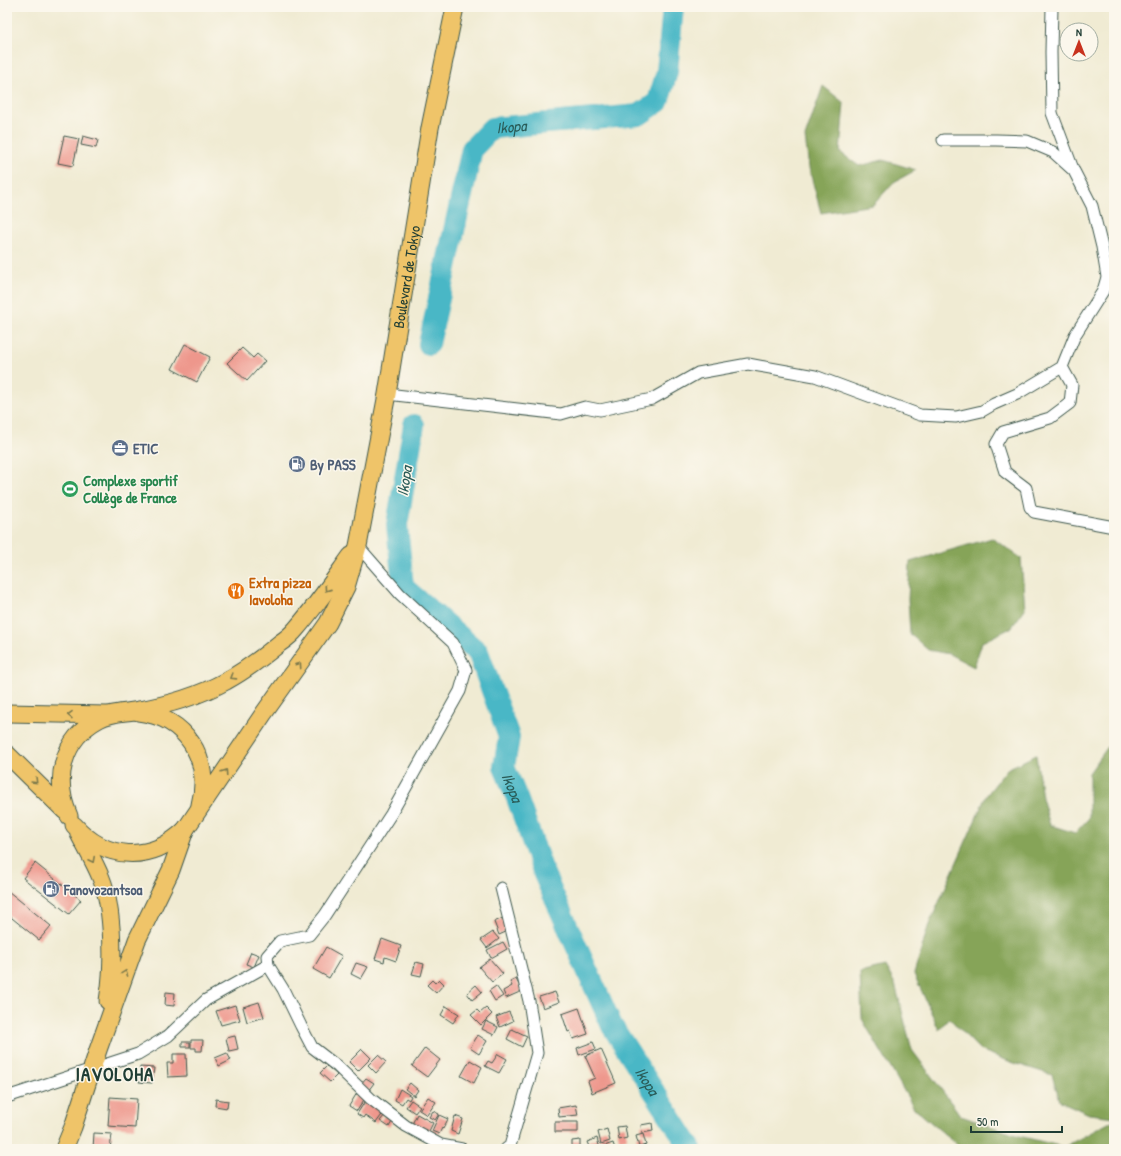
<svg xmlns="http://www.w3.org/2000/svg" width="1121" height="1156" viewBox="0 0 1121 1156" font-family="'Patrick Hand',sans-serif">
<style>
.forest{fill:#86a458;stroke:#527046}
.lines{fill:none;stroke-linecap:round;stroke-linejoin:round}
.river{stroke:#4ab7c6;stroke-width:22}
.building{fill:#ee978c}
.minor-casing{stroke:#3e574c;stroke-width:13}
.primary-casing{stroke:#3e574c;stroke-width:19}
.minor{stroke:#fff;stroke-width:11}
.primary{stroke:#efc469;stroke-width:17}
.oneway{stroke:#7d7a4c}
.labels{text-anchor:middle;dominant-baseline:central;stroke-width:3;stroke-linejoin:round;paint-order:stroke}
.street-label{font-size:15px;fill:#1f3d34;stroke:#fbf7ec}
.service-label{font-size:15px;font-weight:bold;fill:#4e5e75;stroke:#fbf7ec;text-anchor:start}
.leisure-label{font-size:15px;font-weight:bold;fill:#27864d;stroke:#fbf7ec;text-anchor:start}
.food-label{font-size:15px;font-weight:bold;fill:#c56008;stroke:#fbf7ec;text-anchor:start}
.water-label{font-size:16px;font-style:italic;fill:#2a5c58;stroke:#fbf7ec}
.district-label{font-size:19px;font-weight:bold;letter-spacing:1px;fill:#1f3d34;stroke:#fbf7ec}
</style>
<rect width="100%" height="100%" fill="#fbf7ec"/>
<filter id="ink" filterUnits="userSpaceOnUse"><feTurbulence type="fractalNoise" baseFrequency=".025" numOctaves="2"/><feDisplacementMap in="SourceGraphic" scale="8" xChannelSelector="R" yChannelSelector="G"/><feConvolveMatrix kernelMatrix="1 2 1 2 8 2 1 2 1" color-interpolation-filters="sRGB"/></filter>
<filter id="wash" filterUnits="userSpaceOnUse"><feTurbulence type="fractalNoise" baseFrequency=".012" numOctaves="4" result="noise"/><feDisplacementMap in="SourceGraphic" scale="16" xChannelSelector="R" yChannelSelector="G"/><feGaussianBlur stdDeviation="0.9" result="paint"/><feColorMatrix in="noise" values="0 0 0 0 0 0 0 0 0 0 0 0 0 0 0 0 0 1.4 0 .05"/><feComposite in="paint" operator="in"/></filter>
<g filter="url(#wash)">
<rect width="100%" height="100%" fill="#f0ebd3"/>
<path class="forest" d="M823,86L844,103L840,152L859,166L883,160L916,170L894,182L873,205L821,213L809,168L805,137Z
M992,538L1021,558L1025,609L1011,628L982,642L974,667L949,654L928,650L910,634L908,599L910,562Z
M1114,738V1117L1089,1114L1060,1101L1052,1075L1011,1062L980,1050L949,1018L939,1030L914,974L928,927L986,796L1007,769L1036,755L1042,798L1050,825L1075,833L1089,818V773Z
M885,966L895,984L912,1050L961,1116L1019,1136L1064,1147L1114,1120V1149H962L914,1108L862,1019L860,972Z"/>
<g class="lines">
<g class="river">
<path id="s1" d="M429,344L472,149L492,128L639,115L658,102L667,72L673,7"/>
<path id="s2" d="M414,425L397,525L403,587L478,652L509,737L504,767L517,798L544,874L612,1026L691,1149"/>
</g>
</g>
<g id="blocks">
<path class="building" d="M64,136L79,139L73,166L58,163Z
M83,136L98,140L96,148L81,145Z
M185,344L210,357L197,382L172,369Z
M242,348L253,358L257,354L265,361L247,381L227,363Z
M35,863L81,900L69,914L23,878Z
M8,891L51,926L39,940L7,914V892Z
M503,918L508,931L499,935L494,922Z
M493,932L499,939L487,948L481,940Z
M382,939L401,946L396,961L385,957L384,962L375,959Z
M503,942L507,949L491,958L487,950Z
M326,947L342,956L329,978L313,969Z
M251,952L259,955L254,967L246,964Z
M490,959L503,974L492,982L479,967Z
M416,962L424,964L421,976L412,974Z
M356,963L368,967L361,979L351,974Z
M439,979L444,984L436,993L427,985L432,980L435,983Z
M516,979L522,991L506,998L503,991L512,986L510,982Z
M476,985L482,992L472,1000L467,993Z
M496,986L503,996L495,1001L489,991Z
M166,992L175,993L174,1006L165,1005Z
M555,992L559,1002L543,1008L539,997Z
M259,1002L264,1017L247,1022L243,1007Z
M235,1005L240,1020L221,1025L216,1011Z
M446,1006L459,1014L453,1023L441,1015Z
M486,1008L492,1014L481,1025L471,1015L477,1010L480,1013Z
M579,1008L588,1034L573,1039L570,1031L568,1032L562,1014Z
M509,1012L513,1021L500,1027L496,1017Z
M486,1021L498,1027L494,1035L482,1029Z
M512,1029L527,1036L522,1047L507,1039Z
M478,1035L487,1041L479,1054L470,1048Z
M235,1036L238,1049L229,1051L226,1038Z
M191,1040H203L202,1051H196V1048H191Z
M182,1042H190V1047H182Z
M593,1042L596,1049L579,1055L577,1048Z
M425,1048L440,1060L427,1077L412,1066Z
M362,1049L371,1058L358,1071L349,1062Z
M601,1049L616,1083L592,1093L588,1081L595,1078L585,1056Z
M227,1053L231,1060L219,1066L215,1058Z
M173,1054H186L187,1076L168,1077L167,1063H173Z
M498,1054L507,1059L499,1073L485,1066L488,1061L492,1063Z
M378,1055L386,1062L376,1073L368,1065Z
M470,1060L482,1067L474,1083L461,1076Z
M327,1066L337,1075L330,1082L320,1073Z
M140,1067L154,1068L152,1083L139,1082Z
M366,1078L374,1083L368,1091L360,1085Z
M410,1083L418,1090L414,1096L405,1089Z
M400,1089L411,1096L409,1100L406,1098L402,1104L395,1100Z
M357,1093L365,1098L357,1111L349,1106Z
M110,1097L137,1099L135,1128L108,1126Z
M428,1097L436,1102L427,1115L419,1110Z
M216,1099L228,1101L227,1108L215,1106Z
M366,1100L384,1112L376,1123L365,1115L363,1118L357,1114Z
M411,1100L420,1106L415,1113L406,1107Z
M576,1105L578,1115L559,1117L558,1108Z
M433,1111L439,1114L435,1120L429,1117Z
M417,1114L433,1123L427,1135L411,1126Z
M385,1115L393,1120L389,1127L380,1121Z
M439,1115L448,1119L443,1129L442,1128L439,1134L432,1131Z
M455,1116L463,1119L458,1134L451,1131Z
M555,1122H578V1132H555Z
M652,1123L653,1131L642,1133L641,1125Z
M625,1126L627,1138L619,1140L617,1127Z
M607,1129L610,1141L601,1144L598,1132Z
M94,1133L112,1134L110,1149H93Z
M643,1134L646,1145L639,1147L636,1136Z
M597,1138L600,1149H590L587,1142Z
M580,1140V1149H572V1141Z
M613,1143L615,1149H605L604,1146Z"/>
</g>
</g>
<g filter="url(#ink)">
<use href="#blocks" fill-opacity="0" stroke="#3e574c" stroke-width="1"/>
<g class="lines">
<g class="minor-casing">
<path id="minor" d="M1052,7L1051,52L1052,113L1073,169
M1062,367L1072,385L1070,403L1050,418L1003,432L996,444L1005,472L1026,488L1030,507L1034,512L1114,527
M387,394L561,414L585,407L600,410L652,399L698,373L748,364L815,376L920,415L956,417L982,411L994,404L1017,394L1062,367L1075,335L1103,291L1107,277L1102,247L1092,206L1074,171L1053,152L1027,141L996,140H943
M501,888L529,1001L537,1053L510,1146L506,1149
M268,965L267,956L280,941L309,935L325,915L391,814L460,691L466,670L453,643L400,594L358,546
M7,1097L138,1054L168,1036L206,1000L268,965L283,989L301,1026L312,1047L338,1067L371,1099L406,1126L441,1145L462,1149"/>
</g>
<g class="primary-casing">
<g id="primary">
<path d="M138,712C186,717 212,759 200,805"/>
<path d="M7,713L107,715"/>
<path d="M7,754L65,811"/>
<path d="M69,816C53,780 62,739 99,719C110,713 121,713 134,711C163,706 199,696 226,681C245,671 263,657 280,643C286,639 292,634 296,629C316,606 333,581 351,556"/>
<path id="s3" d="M74,825C106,861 150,863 185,830L264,713L328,623L346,587L358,546L387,394L430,128L455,7"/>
<path d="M79,834C86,848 95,863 101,878C114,910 114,967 108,1001"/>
<path d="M64,1149L73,1127L98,1050L137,940L171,870L185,830"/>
</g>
</g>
<use href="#minor" class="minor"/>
<use href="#primary" class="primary"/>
</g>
<defs><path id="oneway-chevron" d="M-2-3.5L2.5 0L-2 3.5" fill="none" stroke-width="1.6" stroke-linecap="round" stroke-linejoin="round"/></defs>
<g class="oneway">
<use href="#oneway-chevron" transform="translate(327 589) rotate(125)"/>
<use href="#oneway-chevron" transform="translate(299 665) rotate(-55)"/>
<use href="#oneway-chevron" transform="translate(233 677) rotate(148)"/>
<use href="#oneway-chevron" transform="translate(70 715) rotate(-179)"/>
<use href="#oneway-chevron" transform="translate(225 772) rotate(-56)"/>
<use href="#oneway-chevron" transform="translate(35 781) rotate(45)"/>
<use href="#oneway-chevron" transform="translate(92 860) rotate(63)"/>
<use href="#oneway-chevron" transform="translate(125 973) rotate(-70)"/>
</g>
</g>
<defs>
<g id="office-disc" transform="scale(0.9)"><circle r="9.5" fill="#5c6f8a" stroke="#fbf7ec"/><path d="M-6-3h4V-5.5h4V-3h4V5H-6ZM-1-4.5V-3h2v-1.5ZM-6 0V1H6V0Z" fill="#fff"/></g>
<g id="fuel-disc" transform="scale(0.9)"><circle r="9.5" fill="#5c6f8a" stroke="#fbf7ec"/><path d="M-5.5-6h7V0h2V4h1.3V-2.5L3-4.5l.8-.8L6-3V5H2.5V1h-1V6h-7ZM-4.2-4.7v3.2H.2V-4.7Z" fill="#fff"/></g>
<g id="stadium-disc" transform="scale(0.9)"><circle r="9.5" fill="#2e9e5b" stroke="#fbf7ec"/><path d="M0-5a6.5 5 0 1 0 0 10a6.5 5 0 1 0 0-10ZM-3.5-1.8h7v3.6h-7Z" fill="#fff"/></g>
<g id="restaurant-disc" transform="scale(0.9)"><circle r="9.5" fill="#e8710a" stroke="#fbf7ec"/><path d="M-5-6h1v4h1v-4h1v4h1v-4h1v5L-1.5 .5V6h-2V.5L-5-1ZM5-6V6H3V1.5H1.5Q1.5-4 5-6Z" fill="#fff"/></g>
</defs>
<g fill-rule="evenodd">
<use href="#office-disc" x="120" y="448"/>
<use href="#fuel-disc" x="297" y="464"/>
<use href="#stadium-disc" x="70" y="489"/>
<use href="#restaurant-disc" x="236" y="591"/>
<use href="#fuel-disc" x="51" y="889"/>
</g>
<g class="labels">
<g class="street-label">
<text stroke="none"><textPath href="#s3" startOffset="734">Boulevard de Tokyo</textPath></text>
</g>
<g class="service-label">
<text x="133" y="448">ETIC</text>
<text x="310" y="464">By PASS</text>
<text x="64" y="889">Fanovozantsoa</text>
</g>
<g class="leisure-label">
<text x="83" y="480">Complexe sportif<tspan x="83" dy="17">Collège de France</tspan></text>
</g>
<g class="food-label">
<text x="249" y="582">Extra pizza<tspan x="249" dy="17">Iavoloha</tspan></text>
</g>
<g class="water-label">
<text stroke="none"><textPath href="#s1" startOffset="248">Ikopa</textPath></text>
<text transform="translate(404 481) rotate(-81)">Ikopa</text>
<text stroke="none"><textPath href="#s2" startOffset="406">Ikopa</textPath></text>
<text stroke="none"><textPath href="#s2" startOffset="730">Ikopa</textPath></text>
</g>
<g class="district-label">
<text x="115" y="1074">IAVOLOHA</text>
</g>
</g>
<rect width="1121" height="1156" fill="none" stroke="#fbf7ec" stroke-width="24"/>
<g transform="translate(1079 42)"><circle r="19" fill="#fbf7ec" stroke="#a3ada2"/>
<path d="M0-3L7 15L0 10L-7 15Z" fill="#c8321e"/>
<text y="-6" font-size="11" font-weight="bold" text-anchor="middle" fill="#1f3d34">N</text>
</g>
<path d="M971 1126v6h91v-6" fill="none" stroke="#1f3d34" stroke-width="2"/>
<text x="977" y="1126" font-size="12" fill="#1f3d34" stroke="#fbf7ec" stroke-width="3" paint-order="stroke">50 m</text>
</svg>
